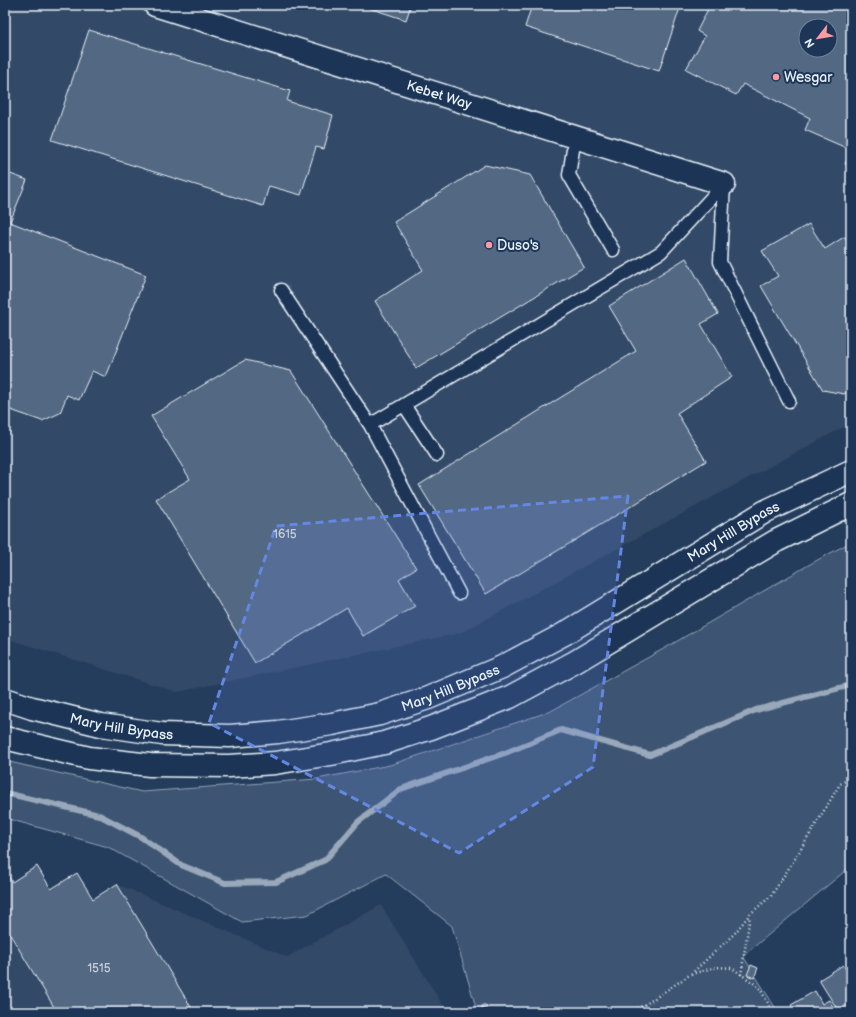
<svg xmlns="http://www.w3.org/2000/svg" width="856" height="1017" viewBox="0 0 856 1017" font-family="'Balsamiq Sans',sans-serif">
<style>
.built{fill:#334a68;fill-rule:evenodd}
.green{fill:#3e5472;stroke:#93a2b5}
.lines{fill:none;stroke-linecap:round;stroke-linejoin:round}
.stream{stroke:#99a8ba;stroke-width:6}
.building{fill:#536782;stroke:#e8f1f8;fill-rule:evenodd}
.service-casing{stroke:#e8f1f8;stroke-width:15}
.minor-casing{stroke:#e8f1f8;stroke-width:25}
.trunk-casing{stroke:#e8f1f8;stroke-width:25}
.path{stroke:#e8f1f8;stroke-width:2.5;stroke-dasharray:1 3;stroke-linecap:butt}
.service{stroke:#1d3557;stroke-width:12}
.minor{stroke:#1d3557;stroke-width:22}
.trunk{stroke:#1d3557;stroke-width:22}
.marked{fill:#6487e3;fill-opacity:0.2;stroke:#6487e3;stroke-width:3;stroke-dasharray:8 5;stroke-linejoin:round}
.poi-dot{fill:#ff9aa2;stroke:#1d3557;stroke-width:1.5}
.labels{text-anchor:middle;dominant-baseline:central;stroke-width:4;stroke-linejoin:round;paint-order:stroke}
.number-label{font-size:12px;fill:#c3ceda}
.poi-label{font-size:14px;fill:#e8f1f8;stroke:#1d3557;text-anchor:start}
.street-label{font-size:14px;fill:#e8f1f8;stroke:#1d3557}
</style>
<rect width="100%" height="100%" fill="#253d5d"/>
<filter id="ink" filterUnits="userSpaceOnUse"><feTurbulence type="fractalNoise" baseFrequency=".025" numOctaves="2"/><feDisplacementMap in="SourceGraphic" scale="8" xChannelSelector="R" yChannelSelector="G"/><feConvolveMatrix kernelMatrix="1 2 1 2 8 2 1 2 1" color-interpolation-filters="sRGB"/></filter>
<g filter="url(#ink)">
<path class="built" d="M5,5H851V423L460,633L177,692L5,638ZM806,26H830V50H806Z
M37,866L51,889L77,873L93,899L117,884L287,957L381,905L447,1012H5V871L12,882Z"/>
<path class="green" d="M851,542V866L743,956L778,1012H475V1004L452,926L386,874L307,915L242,922L108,847L5,818V761L142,792L317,779L390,765L551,711L667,647L812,563Z"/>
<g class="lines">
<path class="stream" d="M5,793L99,815L141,837L181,865L225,883L276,882L325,860L358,822L401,789L505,753L561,730L650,755L756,710L851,685
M483,1012L484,1007"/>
</g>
<path class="building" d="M360,5H411L406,20Z
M532,5H681L659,71L525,27Z
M710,5H851V150L805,130L810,118L743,84L736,95L686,69L705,36L697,31ZM806,26H830V50H806Z
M89,30L290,91L287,101L333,115L324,149L316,147L301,195L269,186L263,206L52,140Z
M851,151V167L845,164Z
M485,165L530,175L584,267L416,368L375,301L423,270L394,222Z
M5,172L27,180L10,222L146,275L106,377L92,371L79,400L67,395L60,413L42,421L5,408Z
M809,224L825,249L844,237L851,240V390L844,394L823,390L761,286L778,276L762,251Z
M686,258L718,314L701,324L732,377L677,413L706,461L486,594L419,485L636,351L609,306Z
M245,360L291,371L416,568L399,579L415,606L363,636L347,608L255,663L156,499L190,479L151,416Z
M37,866L51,889L77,873L93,899L117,884L192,1009L188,1012H57L5,926V870L12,882Z
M751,965L758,968L754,978L747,975Z
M843,965L849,974L851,972V1012H839L819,980Z
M815,991L822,1004L829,1000L836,1012H795L791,1005Z"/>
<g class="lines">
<g class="service-casing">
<path id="service" d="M575,137L569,175L613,250
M724,184L720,262L789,401
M281,290L370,425L661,252L724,184
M404,405L437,455
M370,425L459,593"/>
</g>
<g class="minor-casing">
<g id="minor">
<path id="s1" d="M155,5L724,184"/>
</g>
</g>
<g class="trunk-casing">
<g id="trunk">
<path id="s2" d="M5,699L32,708L101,725L162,734L230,736L278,732L332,724L380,714L428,698L502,667L564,634L766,511L851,471"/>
<path d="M5,738L89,758L150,765L229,766L275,763L331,754L384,743L431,728L510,697L575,662L776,541L851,504"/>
</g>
</g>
<path class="path" d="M691,974L717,967L732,968L759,987L773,1012
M741,975L750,916
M630,1012L646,1004L691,974L734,934L750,914L771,896L798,854L840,784L851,778"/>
<use href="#service" class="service"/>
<use href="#minor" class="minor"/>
<use href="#trunk" class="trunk"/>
</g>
</g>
<path class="marked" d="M628,496L593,767L459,853L209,723L276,526Z"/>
<g class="poi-dot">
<circle cx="776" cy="77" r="4"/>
<circle cx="489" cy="245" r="4"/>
</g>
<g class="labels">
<g class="number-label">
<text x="285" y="534">1615</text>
<text x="99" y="968">1515</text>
</g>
<g class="poi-label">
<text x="784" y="77">Wesgar</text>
<text x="497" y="245">Duso's</text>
</g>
<g class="street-label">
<text stroke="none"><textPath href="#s1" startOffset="298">Kebet Way</textPath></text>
<text stroke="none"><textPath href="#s2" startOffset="780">Mary Hill Bypass</textPath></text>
<text stroke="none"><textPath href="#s2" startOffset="456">Mary Hill Bypass</textPath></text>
<text stroke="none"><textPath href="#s2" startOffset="120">Mary Hill Bypass</textPath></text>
</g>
</g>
<rect width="856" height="1017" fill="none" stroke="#1d3557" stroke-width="20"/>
<rect x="10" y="10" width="836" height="997" fill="none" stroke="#e8f1f8" stroke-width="1.5" filter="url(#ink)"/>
<g transform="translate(818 38) rotate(239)"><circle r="19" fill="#1d3557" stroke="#6e8097"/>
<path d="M0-3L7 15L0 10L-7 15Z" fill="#ff9aa2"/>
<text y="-6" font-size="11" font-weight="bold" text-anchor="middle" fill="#e8f1f8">N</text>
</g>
</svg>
